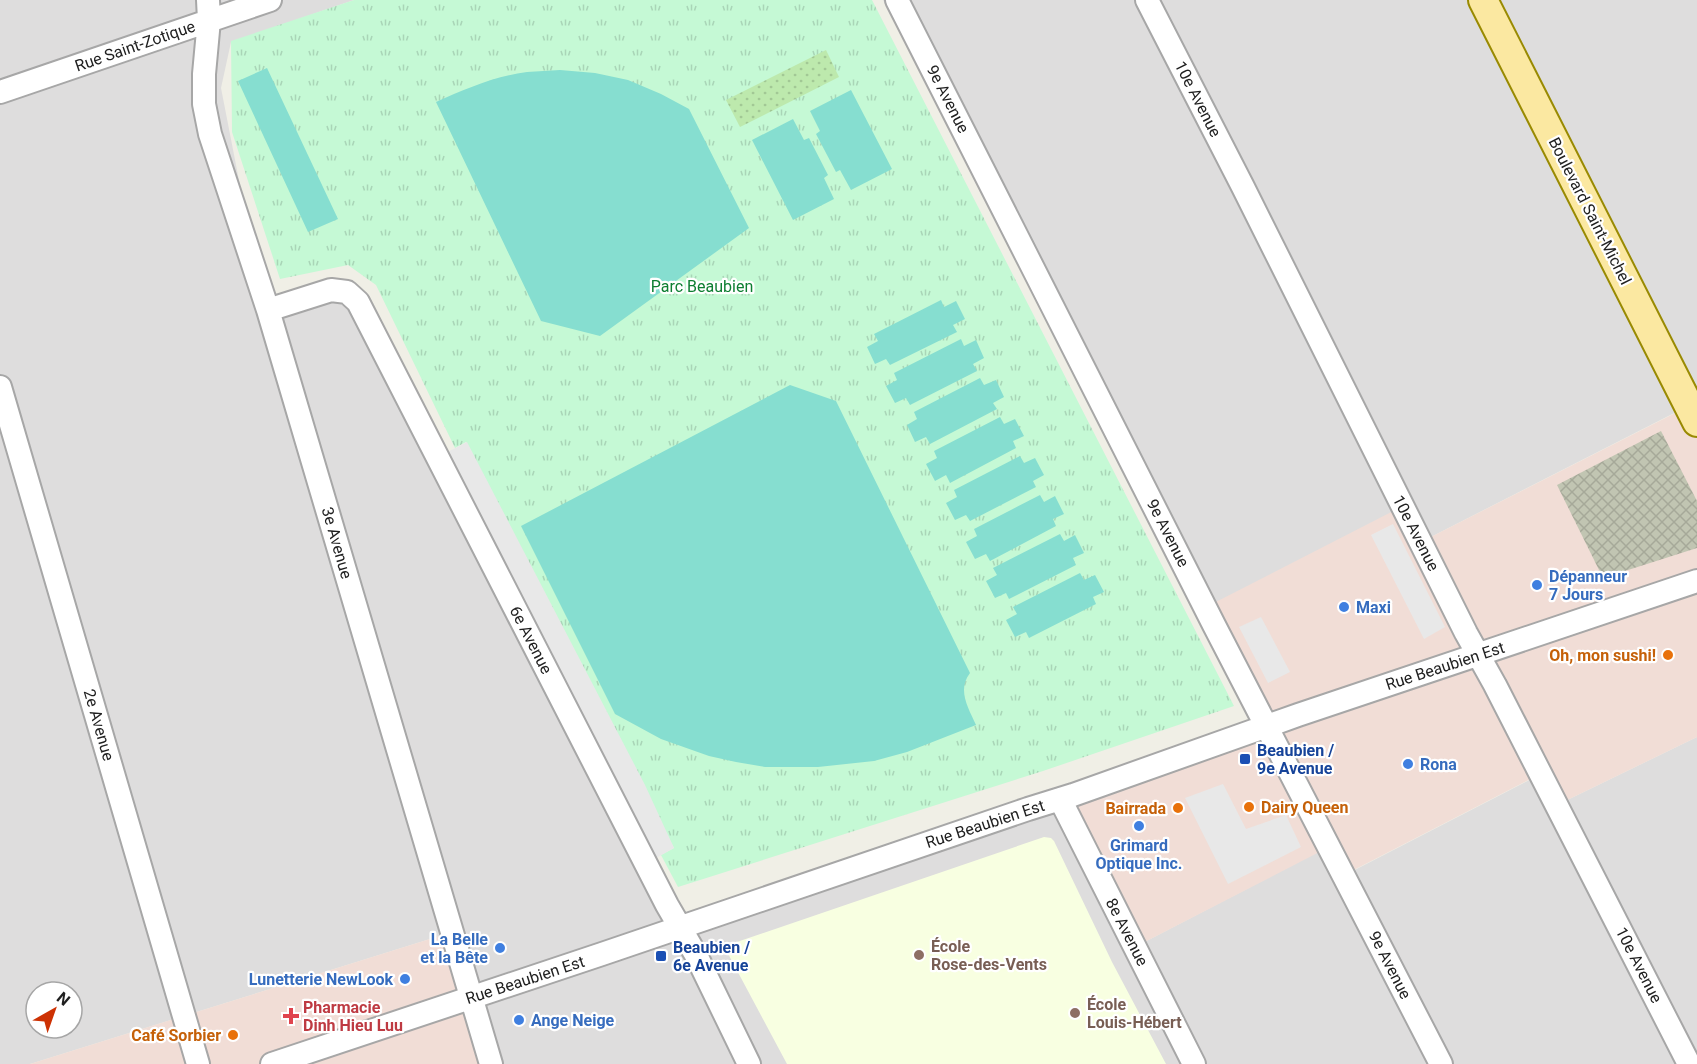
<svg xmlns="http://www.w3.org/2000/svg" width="1697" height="1064" viewBox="0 0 1697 1064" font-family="Roboto,sans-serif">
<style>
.residential{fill:#dedddd;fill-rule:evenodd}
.commercial{fill:#f1ddd6}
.education{fill:#f8ffe1}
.construction{fill:url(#construction-cross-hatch)}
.park{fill:url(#park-tufts)}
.garden{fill:url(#garden-dots)}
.pitch{fill:#86ded0}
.parking{fill:#e8e8e8}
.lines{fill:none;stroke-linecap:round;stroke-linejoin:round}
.minor-casing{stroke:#a7a7a7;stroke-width:26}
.major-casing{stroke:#998a02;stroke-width:32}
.minor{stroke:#fff;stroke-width:22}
.major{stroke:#fbe8a1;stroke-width:28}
.shop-dot{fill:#3f7fe0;stroke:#fff;stroke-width:2}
.food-dot{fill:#e8710a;stroke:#fff;stroke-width:2}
.transit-dot{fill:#1a4fb4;stroke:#fff;stroke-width:2}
.education-dot{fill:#8d6e63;stroke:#fff;stroke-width:2}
.health-dot{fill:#e0444e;stroke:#fff;stroke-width:2}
.labels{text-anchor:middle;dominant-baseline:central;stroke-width:4.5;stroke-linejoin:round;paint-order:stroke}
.street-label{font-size:16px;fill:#202020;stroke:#fff}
.park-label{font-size:16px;fill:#0d7e31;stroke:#fff}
.shop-label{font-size:16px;font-weight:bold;fill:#366cbe;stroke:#fff;text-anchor:start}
.food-label{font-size:16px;font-weight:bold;fill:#c56008;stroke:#fff;text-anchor:end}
.transit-label{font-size:16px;font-weight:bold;fill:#164399;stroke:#fff;text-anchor:start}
.education-label{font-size:16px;font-weight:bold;fill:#785e54;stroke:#fff;text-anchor:start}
.health-label{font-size:16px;font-weight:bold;fill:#be3a42;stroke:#fff;text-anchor:start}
</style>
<defs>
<pattern id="construction-cross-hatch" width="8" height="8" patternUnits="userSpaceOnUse" patternTransform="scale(1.5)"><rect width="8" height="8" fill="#c1c5b2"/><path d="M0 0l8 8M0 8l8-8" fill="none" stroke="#a6a999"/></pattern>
<pattern id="park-tufts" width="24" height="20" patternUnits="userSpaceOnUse" patternTransform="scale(1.5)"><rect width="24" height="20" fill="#c5f9d5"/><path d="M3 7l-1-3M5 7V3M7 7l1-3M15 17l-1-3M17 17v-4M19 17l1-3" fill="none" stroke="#a9d5b7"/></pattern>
<pattern id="garden-dots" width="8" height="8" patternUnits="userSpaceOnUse" patternTransform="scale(1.5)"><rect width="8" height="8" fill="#bde9ad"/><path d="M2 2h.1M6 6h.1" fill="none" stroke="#a2c895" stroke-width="1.8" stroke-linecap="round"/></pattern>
</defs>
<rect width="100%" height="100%" fill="#f0efe6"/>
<path class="residential" d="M0,0H354L231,42L221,88L244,206L268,309L347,292L680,927L1058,803L1135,947L1329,846L1345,875L1541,774L1557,805L1697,737V1064H488L446,934L30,1064H0ZM36,992H72V1028H36Z
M883,0H1697V422L1688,406L1421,542L1206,607Z"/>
<path class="commercial" d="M1689,406L1697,422V737L1557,805L1540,774L1344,875L1329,847L1135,947L1060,799L1267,727L1206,607L1403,506L1421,542Z
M446,934L488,1064H30Z"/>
<path class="education" d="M1044,837L1051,838L1054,841L1112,962L1166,1064H787L725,948L728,945Z"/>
<path class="construction" d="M1661,431L1697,501V548L1603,578L1557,485Z"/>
<path class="park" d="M354,0H872L1234,706L1043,771L678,887L661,855L674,848L466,442L455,448L376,285L348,265L280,279L232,132L231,41Z"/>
<path class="garden" d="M826,50L839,77L740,127L726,100Z"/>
<path class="pitch" d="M267,68L338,219L308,232L238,81Z
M560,70L595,73L628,80L661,94L689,109L749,228L600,336L541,321L436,102C465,89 495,76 527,72C538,71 549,71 560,70Z
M851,90L892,169L851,190L840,170L836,172L816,134L820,131L810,111Z
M793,119L804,140L809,138L828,175L824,178L834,199L793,220L752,140Z
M941,300L944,307L956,301L965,319L953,325L957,332L890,365L886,359L875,364L867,347L878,341L874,334Z
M961,339L964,346L976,340L984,358L973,364L977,371L910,405L906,398L895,403L886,386L897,380L894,373Z
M980,378L984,385L996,380L1004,397L993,403L997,409L930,444L926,437L915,442L907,425L917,419L914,412Z
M790,385L836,401L970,673C957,690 968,707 976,725L907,752L874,761L818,767H765L736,762L709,756L661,739L615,714L521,526Z
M1000,417L1004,424L1015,419L1024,436L1013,441L1016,448L950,483L946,475L935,481L926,464L937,458L934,451Z
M1020,456L1024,463L1035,458L1044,475L1033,481L1036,487L970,521L966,515L955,520L946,503L957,497L954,490Z
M1040,495L1044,502L1055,496L1064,514L1053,519L1056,526L990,561L986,554L975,559L966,542L977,536L974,529Z
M1060,534L1064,541L1075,535L1084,553L1073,558L1076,565L1009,599L1006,593L995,598L986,581L997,575L993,568Z
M1080,573L1084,580L1095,575L1104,592L1093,597L1096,604L1029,638L1026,632L1015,637L1006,620L1017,614L1013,607Z"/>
<path class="parking" d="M467,442L645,785L674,848L647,863L438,457Z
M1393,524L1445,627L1424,639L1371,535Z
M1261,617L1290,672L1268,683L1239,627Z
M1223,784L1246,829L1286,815L1301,847L1228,884L1185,798Z"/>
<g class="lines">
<g class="minor-casing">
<path id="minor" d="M208,0L209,20L204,74V104L210,134L268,310L491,1064
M897,0L1214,625L1441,1064
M1147,0L1243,187L1466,633L1495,685L1689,1064
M0,92L270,0
M268,310L331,290L347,292L358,302L667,905L696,955L749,1064
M0,387L198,1064
M1060,799L1194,1064
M272,1064L602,954L1028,809L1073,795L1298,715L1697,581"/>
</g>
<g class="major-casing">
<path id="major" d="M1483,0L1697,422"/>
</g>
<use href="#minor" class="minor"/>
<use href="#major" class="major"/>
</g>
<g class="shop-dot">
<circle cx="1537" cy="585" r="6"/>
<circle cx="1344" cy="607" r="6"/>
<circle cx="1408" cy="764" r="6"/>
<circle cx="1139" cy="826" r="6"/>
<circle cx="500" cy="948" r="6"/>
<circle cx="405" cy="979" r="6"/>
<circle cx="519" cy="1020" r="6"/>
</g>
<g class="food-dot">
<circle cx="1668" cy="655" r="6"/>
<circle cx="1249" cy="807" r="6"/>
<circle cx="1178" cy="808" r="6"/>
<circle cx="233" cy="1035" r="6"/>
</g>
<g class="transit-dot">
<rect x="1239" y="753" width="12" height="12" rx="3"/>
<rect x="655" y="950" width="12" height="12" rx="3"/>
</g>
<g class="education-dot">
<circle cx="919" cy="955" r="6"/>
<circle cx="1075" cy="1013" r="6"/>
</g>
<path class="health-dot" d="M288 1007h6v6h6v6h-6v6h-6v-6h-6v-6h6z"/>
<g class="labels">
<g class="street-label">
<text transform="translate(135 46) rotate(-19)">Rue Saint-Zotique</text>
<text transform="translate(948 99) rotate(63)">9e Avenue</text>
<text transform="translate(1198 99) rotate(63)">10e Avenue</text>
<text transform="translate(1590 211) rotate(63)">Boulevard Saint-Michel</text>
<text transform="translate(1168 533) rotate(63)">9e Avenue</text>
<text transform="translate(1416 533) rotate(63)">10e Avenue</text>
<text transform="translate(337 543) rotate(74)">3e Avenue</text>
<text transform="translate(531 640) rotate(63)">6e Avenue</text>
<text transform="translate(1445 666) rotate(-18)">Rue Beaubien Est</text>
<text transform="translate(99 725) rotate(74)">2e Avenue</text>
<text transform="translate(985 824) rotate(-18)">Rue Beaubien Est</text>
<text transform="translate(1127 932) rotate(63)">8e Avenue</text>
<text transform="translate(1390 965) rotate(63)">9e Avenue</text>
<text transform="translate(1639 965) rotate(63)">10e Avenue</text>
<text transform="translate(525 980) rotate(-18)">Rue Beaubien Est</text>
</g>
<g class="park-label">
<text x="702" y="286">Parc Beaubien</text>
</g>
<g class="shop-label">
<text x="1549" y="576">Dépanneur<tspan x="1549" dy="18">7 Jours</tspan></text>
<text x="1356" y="607">Maxi</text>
<text x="1420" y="764">Rona</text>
<text x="1139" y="845" text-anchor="middle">Grimard<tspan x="1139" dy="18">Optique Inc.</tspan></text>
<text x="488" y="939" text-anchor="end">La Belle<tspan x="488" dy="18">et la Bête</tspan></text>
<text x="393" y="979" text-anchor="end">Lunetterie NewLook</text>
<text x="531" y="1020">Ange Neige</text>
</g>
<g class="food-label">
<text x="1656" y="655">Oh, mon sushi!</text>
<text x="1261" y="807" text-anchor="start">Dairy Queen</text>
<text x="1166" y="808">Bairrada</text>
<text x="221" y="1035">Café Sorbier</text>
</g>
<g class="transit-label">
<text x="1257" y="750">Beaubien /<tspan x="1257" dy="18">9e Avenue</tspan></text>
<text x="673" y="947">Beaubien /<tspan x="673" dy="18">6e Avenue</tspan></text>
</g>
<g class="education-label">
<text x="931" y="946">École<tspan x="931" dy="18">Rose-des-Vents</tspan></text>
<text x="1087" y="1004">École<tspan x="1087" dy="18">Louis-Hébert</tspan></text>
</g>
<g class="health-label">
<text x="303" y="1007">Pharmacie<tspan x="303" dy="18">Dinh Hieu Luu</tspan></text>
</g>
</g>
<g transform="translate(54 1010) rotate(40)"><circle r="28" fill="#ffffff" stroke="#a6a6a6" stroke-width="1.5"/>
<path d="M0-4.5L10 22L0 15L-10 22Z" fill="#cd3103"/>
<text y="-9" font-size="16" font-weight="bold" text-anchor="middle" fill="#202020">N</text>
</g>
</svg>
